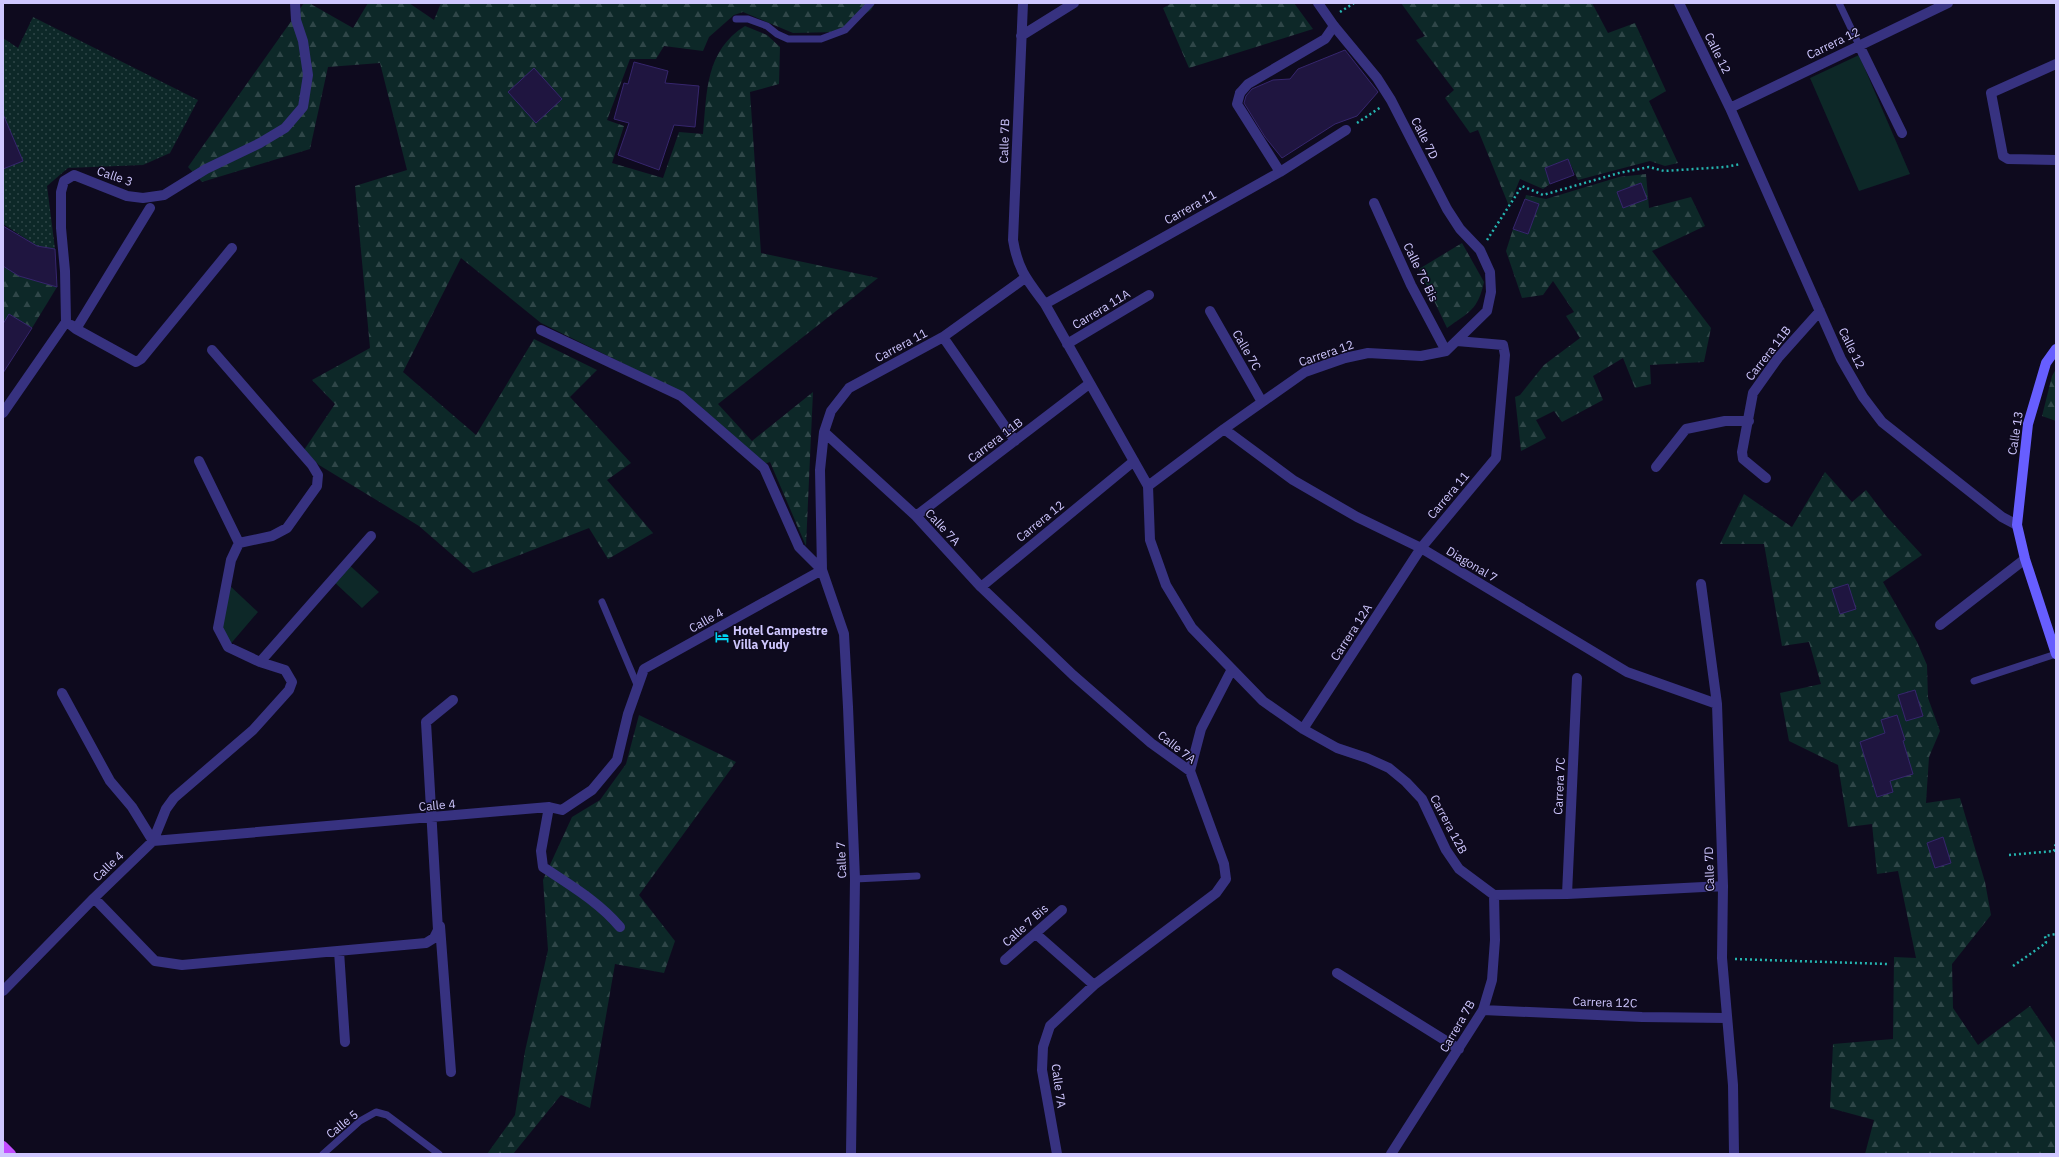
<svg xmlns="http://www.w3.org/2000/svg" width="2059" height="1157" viewBox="0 0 2059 1157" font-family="'IBM Plex Sans',sans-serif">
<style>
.grass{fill:url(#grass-dots)}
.forest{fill:url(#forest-firs)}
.park{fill:#0d2828}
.building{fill:#1f1540;stroke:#36266d}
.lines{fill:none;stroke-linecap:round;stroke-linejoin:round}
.path{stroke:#25b5b0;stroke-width:2.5;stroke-dasharray:2 3;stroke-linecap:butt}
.service{stroke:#373280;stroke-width:7}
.pedestrian{stroke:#373280;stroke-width:10}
.minor{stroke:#373280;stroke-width:10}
.secondary{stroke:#675eff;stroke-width:10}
.primary{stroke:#c24eff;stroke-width:10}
.labels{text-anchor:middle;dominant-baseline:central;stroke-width:3;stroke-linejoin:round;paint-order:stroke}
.street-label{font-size:12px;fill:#cfc7ff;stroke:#0e0a1e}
.poi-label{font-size:12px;font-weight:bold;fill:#cfc7ff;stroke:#0e0a1e;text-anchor:start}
</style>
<defs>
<pattern id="grass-dots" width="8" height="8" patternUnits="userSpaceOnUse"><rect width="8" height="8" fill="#0d2828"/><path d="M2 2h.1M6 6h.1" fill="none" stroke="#2f4648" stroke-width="1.8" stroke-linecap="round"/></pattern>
<pattern id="forest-firs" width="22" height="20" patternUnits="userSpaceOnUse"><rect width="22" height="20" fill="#0d2828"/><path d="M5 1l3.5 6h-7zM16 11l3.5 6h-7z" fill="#2f4648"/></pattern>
</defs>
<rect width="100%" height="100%" fill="#0e0a1e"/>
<path class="grass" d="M33,17L198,100L170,153L143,165L68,168L47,186L55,249L37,246L3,224V38L18,48Z"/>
<path class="forest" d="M304,3H309L353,28L368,3H409L434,20L441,3H875L871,10L839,32L793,33L743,12L734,15L709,37L703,51L664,46L656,59H630L607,120L624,126L612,163L663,178L679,132L703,134C707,92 705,51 745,26L767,35L780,47L779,84L750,92L761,253L878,278L718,404L752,441L813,392L806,546L770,462L764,464L681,392L541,323L461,258L403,372L476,435L534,339L597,370L570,397L631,463L607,480L653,533L608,559L589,528L473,573L419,526L319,465L304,450L335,404L312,380L370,348L355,186L407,170L380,63L328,67L310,149L202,182L188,167Z
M1172,3H1294L1313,29L1189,68L1163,8Z
M1401,3H1592L1608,33L1635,23L1666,91L1649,101L1678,163L1665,166L1650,161L1578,180L1568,159L1545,168L1550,184L1543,189L1520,179L1509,206L1478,130L1470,133L1445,98L1454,90L1416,40L1425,36Z
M1646,174L1649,208L1691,197L1705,226L1652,251L1711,328L1704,362L1650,365L1651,384L1635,388L1623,358L1593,376L1603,400L1562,422L1554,411L1536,420L1546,438L1521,451L1515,397L1520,395L1544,365L1580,338L1566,316L1574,312L1553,281L1543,295L1522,298L1506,251L1513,229L1528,234L1539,204L1525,199L1526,195L1546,199L1619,177Z
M1462,243L1484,282C1478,310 1469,312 1447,328L1419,269Z
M3,266L19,276L57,287L32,328L9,314L3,324Z
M2056,369V421L2042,416L2052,376Z
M1825,472L1852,502L1866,490L1886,516L1922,555L1883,582L1917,642L1927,665L1928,698L1940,731L1929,757L1926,803L1960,798L1985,882L1991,915L1952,964L1953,1008L1978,1045L2030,1006L2056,1044V1154H1865L1874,1120L1830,1108L1833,1044L1893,1039L1894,957L1916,958L1898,871L1877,874L1872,824L1848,827L1838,765L1789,741L1780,693L1821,684L1809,642L1782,646L1764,544H1720L1744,494L1792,527Z
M639,715L736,762L639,895L675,941L664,973L615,964L590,1108L561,1095L513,1154H487L515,1115L525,1051L548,950L543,880L572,817L600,800L626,764Z"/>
<path class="park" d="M1859,55L1910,174L1859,191L1810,78Z
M347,563L379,592L362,608L332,580Z
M227,583L258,612L228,647L218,628Z"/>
<path class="building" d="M1345,50L1378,92L1357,116L1335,124L1282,158L1265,137L1244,103L1246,96L1252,89L1273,80L1290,79L1298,69Z
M634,62L668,71L665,83L699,86L695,127L674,125L659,170L618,155L629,123L614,119L624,83L628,84Z
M534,68L562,99L536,123L508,92Z
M3,114L23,161L3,169Z
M1568,159L1574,175L1550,184L1545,168Z
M1641,183L1647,199L1623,208L1617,192Z
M1525,199L1539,204L1528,234L1513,229Z
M3,226L37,246L55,249L57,287L19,276L3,266Z
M9,314L32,328L3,373V324Z
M1848,584L1856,609L1840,614L1832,589Z
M1915,690L1923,716L1906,721L1898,695Z
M1897,715L1905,740L1903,741L1913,774L1890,781L1893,792L1877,797L1860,742L1885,733L1881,720Z
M1943,837L1951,863L1935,868L1927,843Z"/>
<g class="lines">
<path class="path" d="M1340,12L1354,3
M1357,123L1381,107
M1487,240L1522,186L1543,195L1619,173L1649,167L1664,171L1725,167L1741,164
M2009,855L2054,851L2056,843
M1735,959L1887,964
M2013,966L2046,943L2045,936L2056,934"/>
<path class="service" d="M1839,3L1859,45
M736,19H748L767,26L777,34L788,39H821L845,30L871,3
M602,602L638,687
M1974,681L2056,654
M855,879L917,876
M323,1154L360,1121L376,1112L387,1115L439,1154"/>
<path class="pedestrian" d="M1240,93L1248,84L1325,39L1334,26"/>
<path class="minor" d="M1023,3L1013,240C1018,270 1027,280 1045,304L1148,486L1150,540L1166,585L1192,628L1263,701L1303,729L1337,748L1367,758L1389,768L1406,782L1422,799L1446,850L1459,869L1494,895L1567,894L1723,886
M1679,3L1730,108L1841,359L1863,397L1882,422L2002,517L2017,525
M1021,36L1074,3
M1859,45L1902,133
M2056,64L1991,93L2003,156L2008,159L2056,160
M1240,93L1237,104L1280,172
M1730,108L1948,3
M1374,203L1411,285L1446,351
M1045,304L1280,172L1346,130
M1210,311L1262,402
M71,325L76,329L150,208
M76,329L136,362L141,359L232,248
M541,330L681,396L764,468L799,547L822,570
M943,337L1015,441
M1067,344L1149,295
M212,350L312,465L318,475L317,486L287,528L272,536L239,543
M3,413L66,322L65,271L61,228V192L64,181L74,175L127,196L143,198L164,195L206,169L260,143L285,128L303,107L308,75L303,41L296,20L295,3
M1224,429L1293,480L1357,517L1421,548L1627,672L1717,704
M824,432L916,516L981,587L1073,675L1151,743L1190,771L1224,864L1226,879L1216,893L1094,985L1050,1026L1043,1047L1042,1070L1057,1154
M1656,467L1686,429L1725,421H1749
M1766,478L1743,459L1742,452L1753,393L1778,358L1820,311
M1148,486L1224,429L1305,372L1345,358L1368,353L1421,356L1446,351L1487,311L1491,292L1490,272L1480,250L1460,229L1447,209L1391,100L1377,78L1334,26L1318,3
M916,516L1089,384
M1701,584L1717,704L1723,886L1722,958L1733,1085L1734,1154
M981,587L1134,461
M1940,625L2025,559
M260,662L371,536
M62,693L110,781L132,807L153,841
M1303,729L1421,548L1496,458L1505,355L1503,345L1457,341
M1190,771L1201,729L1232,669
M549,807L541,851L543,867C570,885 599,902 620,927
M153,841L166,809L174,798L253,730L289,690L292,682L285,670L260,662L228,647L218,628L231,560L239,543L199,461
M1567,894L1577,678
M94,898L155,961L182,965L426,943L434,938L438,930L426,722L453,700
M440,926L451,1072
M1036,934L1094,985
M339,951L345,1042
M1005,960L1062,910
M1337,973L1459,1049
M3,991L94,898L153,841L549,807L562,810L592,790L617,760L628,714L644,669L822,570
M1483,1010L1642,1017L1726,1018
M851,1154L855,879L848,707L844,634L822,570L820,470L824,432L831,411L849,388L943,337L1025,278
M1391,1154L1483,1010L1492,980L1495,940L1494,895"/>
<path class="secondary" d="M2056,349L2046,363L2028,424L2017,525L2025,559L2056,654"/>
<path class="primary" d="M3,1146L11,1154"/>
</g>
<defs>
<g id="hotel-bare" transform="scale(1.08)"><path d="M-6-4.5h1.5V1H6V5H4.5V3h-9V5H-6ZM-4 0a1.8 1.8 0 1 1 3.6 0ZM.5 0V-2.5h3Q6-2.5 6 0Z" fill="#00d3f2" stroke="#0e0a1e" stroke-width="2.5" paint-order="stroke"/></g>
</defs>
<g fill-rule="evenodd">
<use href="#hotel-bare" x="722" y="637"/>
</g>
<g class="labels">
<g class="street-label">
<text transform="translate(1833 43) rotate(-26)">Carrera 12</text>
<text transform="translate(1718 53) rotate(64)">Calle 12</text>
<text transform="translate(1425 138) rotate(63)">Calle 7D</text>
<text transform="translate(1004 141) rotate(-88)">Calle 7B</text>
<text transform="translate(115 176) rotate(19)">Calle 3</text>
<text transform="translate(1190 207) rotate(-29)">Carrera 11</text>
<text transform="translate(1421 272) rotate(64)">Calle 7C Bis</text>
<text transform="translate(1101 309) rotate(-31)">Carrera 11A</text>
<text transform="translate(901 345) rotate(-28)">Carrera 11</text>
<text transform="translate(1852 348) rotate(64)">Calle 12</text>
<text transform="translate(1247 350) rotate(60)">Calle 7C</text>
<text transform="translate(1326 353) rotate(-19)">Carrera 12</text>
<text transform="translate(1768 353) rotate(-52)">Carrera 11B</text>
<text transform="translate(2015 433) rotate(-81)">Calle 13</text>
<text transform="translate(995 440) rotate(-37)">Carrera 11B</text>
<text transform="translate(1448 495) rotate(-50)">Carrera 11</text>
<text transform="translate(1040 521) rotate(-39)">Carrera 12</text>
<text transform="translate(943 527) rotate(47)">Calle 7A</text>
<text transform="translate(1472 564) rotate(31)">Diagonal 7</text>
<text transform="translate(706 620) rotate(-29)">Calle 4</text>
<text transform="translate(1351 632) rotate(-57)">Carrera 12A</text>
<text transform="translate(1177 747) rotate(38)">Calle 7A</text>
<text transform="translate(1559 786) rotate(-87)">Carrera 7C</text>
<text transform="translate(437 805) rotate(-5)">Calle 4</text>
<text transform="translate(1449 824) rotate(62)">Carrera 12B</text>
<text transform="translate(841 860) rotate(-92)">Calle 7</text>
<text transform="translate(108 866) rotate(-44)">Calle 4</text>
<text transform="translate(1709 869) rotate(-92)">Calle 7D</text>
<text transform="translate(1025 925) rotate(-42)">Calle 7 Bis</text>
<text transform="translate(1605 1002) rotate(2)">Carrera 12C</text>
<text transform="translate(1457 1026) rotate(-60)">Carrera 7B</text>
<text transform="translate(1059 1086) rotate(82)">Calle 7A</text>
<text transform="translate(342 1124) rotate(-39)">Calle 5</text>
</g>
<g class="poi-label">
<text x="733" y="630">Hotel Campestre<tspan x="733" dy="14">Villa Yudy</tspan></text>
</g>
</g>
<rect width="2059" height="1157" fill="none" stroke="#cfc7ff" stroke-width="8"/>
</svg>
